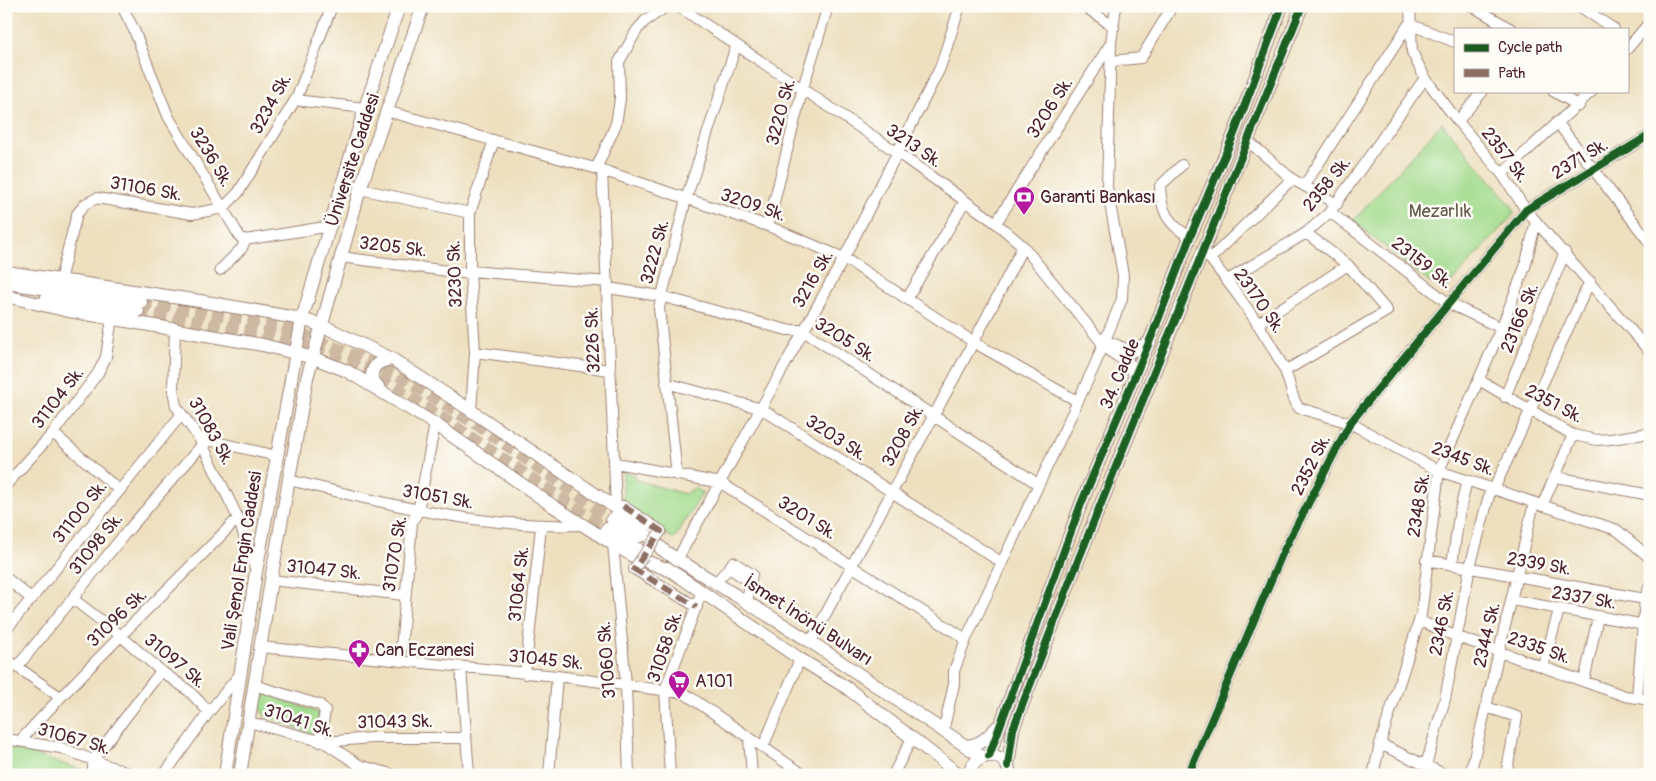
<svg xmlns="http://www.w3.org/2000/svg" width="1656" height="781" viewBox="0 0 1656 781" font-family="Pangolin,sans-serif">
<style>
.green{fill:#a3dc8e;stroke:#767e5c}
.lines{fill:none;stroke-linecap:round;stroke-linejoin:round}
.major-tunnel{stroke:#cdb9a1;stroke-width:12;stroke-dasharray:12 6;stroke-linecap:butt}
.minor-casing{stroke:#9c8075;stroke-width:12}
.major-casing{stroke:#9c8075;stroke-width:14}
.minor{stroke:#fff;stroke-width:10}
.major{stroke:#fff;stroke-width:12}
.minor-bridge-casing{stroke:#9c8075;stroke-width:12;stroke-linecap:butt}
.minor-bridge{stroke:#fff;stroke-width:10}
.quiet{stroke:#8d6e63;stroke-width:6;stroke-dasharray:12 6;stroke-linecap:butt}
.cycleway-casing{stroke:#fdfcf7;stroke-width:11}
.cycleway{stroke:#1b5e20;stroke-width:8}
.labels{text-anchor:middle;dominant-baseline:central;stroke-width:5;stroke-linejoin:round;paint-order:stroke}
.street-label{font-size:18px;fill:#4a1f2b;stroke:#fdfcf7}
.poi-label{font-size:18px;fill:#4a1f2b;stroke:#fdfcf7;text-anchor:start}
.park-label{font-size:18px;fill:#655849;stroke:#fdfcf7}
</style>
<rect width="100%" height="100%" fill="#fdfcf7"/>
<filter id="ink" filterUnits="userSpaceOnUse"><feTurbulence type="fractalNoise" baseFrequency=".02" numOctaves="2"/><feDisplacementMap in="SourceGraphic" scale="10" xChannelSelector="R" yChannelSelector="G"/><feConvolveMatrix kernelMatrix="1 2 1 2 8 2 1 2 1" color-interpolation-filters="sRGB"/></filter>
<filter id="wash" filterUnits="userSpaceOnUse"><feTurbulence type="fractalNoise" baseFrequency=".0096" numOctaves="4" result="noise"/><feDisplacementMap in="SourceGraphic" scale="20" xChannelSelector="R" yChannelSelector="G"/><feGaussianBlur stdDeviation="1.12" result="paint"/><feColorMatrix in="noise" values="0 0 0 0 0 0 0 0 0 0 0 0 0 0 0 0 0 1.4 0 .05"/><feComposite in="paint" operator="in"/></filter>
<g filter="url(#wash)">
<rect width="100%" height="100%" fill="#eee0bf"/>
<path class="green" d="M1442,123L1512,206L1514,214L1447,287L1430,283L1353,221Z
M623,472L633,474L636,480L685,494L694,488L703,492L674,539L623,506Z
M267,694L319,713L316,734L313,735L264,715L260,709L262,698Z
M9,747L82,770L85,775H22L6,772V748Z"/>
</g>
<g filter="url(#ink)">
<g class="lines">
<path class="major-tunnel" d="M141,302L279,324L394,373L479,426L612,519
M138,311L273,335L370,372L444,419L606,529"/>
<g class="minor-casing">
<path id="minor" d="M122,6L134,30L168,116L240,237L245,240L331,226
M678,6L898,153L996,223L1023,246L1103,344
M1084,6L1114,27
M1410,6L1412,52L1425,78L1460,124L1502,174L1526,210L1650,352
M1472,6L1511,29
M1579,6L1614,29
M1627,49L1650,22
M1112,61L1141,58L1169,12L1170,6
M1553,91L1579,106
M295,100L365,108
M386,111L602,170L768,226L844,258L975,343L1077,401
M1458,121L1483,91
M1557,122L1650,243
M1249,142L1292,179L1337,204
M1182,165L1160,186C1161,212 1168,224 1190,237
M596,169L616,124L620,99L619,62L637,30L645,21L667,6
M602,170L616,508
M1502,174L1592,91
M1304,186L1409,24L1455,42
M360,189L470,213
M223,208L238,193L297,97L332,6
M1330,212L1448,303L1501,328
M996,223L1111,43L1116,6
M768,226L802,91L828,6
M1204,251C1233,288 1263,327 1284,369C1291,382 1290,397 1299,408L1350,423L1439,471L1617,530L1650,558
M340,257L471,274
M1210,259L1292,179
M220,270L242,248L245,240
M470,271L608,282
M60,280L77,214L85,204L97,198L192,214L223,208
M1226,281L1306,233L1330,212L1425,78
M608,288L660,296L787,330H802L1038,484
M907,299L965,201
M1257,324L1348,265
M175,328L173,390L176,406L199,438L238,518L256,571
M475,352L610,370
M1285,371L1387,311L1348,265L1306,233
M1479,380L1573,435L1597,440L1611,439L1650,433
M666,383L762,409L1001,562
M1505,397L1565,252
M471,411L475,352L470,271V213L494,140
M53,433L119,490
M199,438L277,456
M616,463L721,483L966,639
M677,475L659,308L686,199L736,46
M1556,477L1650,495
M289,480C388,504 481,529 584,525
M6,485L53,433L98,373L106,357L112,318
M1494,489L1590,281
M623,506L661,531
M1542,506L1573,435
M613,544L626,685L629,775
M677,560L844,258L940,68L960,6
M1426,560L1645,599
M1452,565L1459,515L1467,480
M729,568L733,562L752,574L747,602
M634,569L697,607
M6,578L32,599
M271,580L404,595
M715,583L729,568L749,581
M73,599L121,636L161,671L189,691L209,712
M1512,600L1650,626
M1420,621L1455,636L1625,696L1650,700
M6,630L181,415
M811,642C880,509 957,380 1023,246
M260,647L557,676L684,693L804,775
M6,659L60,697
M400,661L412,522L418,511L435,424
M17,667L124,535L202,445
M461,667L469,775
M1543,667L1559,610
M525,674L541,527
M1584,681L1598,617
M254,685L320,705L325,710L320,742
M1637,698L1645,599L1650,585
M1486,707L1517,717L1506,775
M249,722L324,742L359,765L394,775
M943,732L954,684V671L966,639L1094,367L1122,299L1123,275L1107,187L1111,43
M749,738L752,775
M6,739L61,748L133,775
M20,741C89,664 166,593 238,518
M324,742L372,738H466
M1380,744L1446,775
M763,747L800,659
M1426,765L1445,699L1470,567L1491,488
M93,775V760L161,671
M164,775L209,712L241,673
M549,775L557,676
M670,775L665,690L702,591
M893,775L912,738
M1188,775L1283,552L1350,423L1526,210L1650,135
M1373,775L1380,744L1421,615L1439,471L1502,326L1525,267L1536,221
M1470,775L1534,503"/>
</g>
<g class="major-casing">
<path id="major" d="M6,272L200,301L302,319L323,326L392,359L464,406L616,508L668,554
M6,283L141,302
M6,296L64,310L263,345L314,358L347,371L435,424L553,506L613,544L635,557L674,572
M46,299L138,311
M1135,376C1126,353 1118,360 1103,344H1112L1130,352L1150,342
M379,388L372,379C371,365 379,361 392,359
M612,519L640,536
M606,529L638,549
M661,549L811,642L982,757
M667,568L800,659L847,688L960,775
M966,746C981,745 987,737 997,727
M989,756L1081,504L1153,333L1190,237L1234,134L1282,6
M1008,766L1013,729L1079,558L1302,6
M225,775L256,572L302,319L365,108L399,6
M240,775L271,580L307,378L360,189L423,6
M969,775C973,753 1001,748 1009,770"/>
</g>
<use href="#minor" class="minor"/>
<use href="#major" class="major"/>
<g class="minor-bridge-casing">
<path id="minor-bridge" d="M634,569L661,531"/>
</g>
<use href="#minor-bridge" class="minor-bridge"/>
<path class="quiet" d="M623,506L661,531L634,569L697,607"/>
<g class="cycleway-casing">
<path id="cycleway" d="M989,756L1081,504L1153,333L1190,237L1234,134L1282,6
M1008,766L1013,729L1079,558L1302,6
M1188,775L1283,552L1350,423L1526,210L1650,135"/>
</g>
<use href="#cycleway" class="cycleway"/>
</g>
</g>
<defs>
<g id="bank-pin" transform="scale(1.125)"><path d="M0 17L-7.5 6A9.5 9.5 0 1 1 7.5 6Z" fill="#b5179e" stroke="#fdfcf7"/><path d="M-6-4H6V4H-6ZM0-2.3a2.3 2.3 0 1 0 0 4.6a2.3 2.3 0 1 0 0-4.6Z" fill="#fff"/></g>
<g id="pharmacy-pin" transform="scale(1.125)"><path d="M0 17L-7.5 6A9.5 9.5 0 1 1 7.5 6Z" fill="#b5179e" stroke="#fdfcf7"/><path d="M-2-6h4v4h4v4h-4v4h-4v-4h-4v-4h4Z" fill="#fff"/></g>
<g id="supermarket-pin" transform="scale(1.125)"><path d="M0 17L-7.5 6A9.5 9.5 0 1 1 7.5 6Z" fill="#b5179e" stroke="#fdfcf7"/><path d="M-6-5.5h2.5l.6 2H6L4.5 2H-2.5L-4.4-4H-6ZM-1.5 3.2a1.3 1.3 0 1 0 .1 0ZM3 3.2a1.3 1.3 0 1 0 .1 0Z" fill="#fff"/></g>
</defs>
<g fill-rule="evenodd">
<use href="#bank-pin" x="1024" y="197"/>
<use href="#pharmacy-pin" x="359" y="650"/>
<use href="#supermarket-pin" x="679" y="681"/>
</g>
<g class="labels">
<g class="street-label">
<text transform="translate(271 104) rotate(-61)">3234 Sk.</text>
<text transform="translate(1050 108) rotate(-57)">3206 Sk.</text>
<text transform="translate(781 112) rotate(-75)">3220 Sk.</text>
<text transform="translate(914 146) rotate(34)">3213 Sk.</text>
<text transform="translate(1505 155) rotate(52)">2357 Sk.</text>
<text transform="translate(211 157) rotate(59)">3236 Sk.</text>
<text transform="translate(1580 159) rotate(-31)">2371 Sk.</text>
<text transform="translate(353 160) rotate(-72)">Üniversite Caddesi</text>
<text transform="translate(1327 184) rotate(-51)">2358 Sk.</text>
<text transform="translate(146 189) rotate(10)">31106 Sk.</text>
<text transform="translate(753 205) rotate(19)">3209 Sk.</text>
<text transform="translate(393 247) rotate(7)">3205 Sk.</text>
<text transform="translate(655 252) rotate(-75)">3222 Sk.</text>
<text transform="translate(1422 263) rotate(38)">23159 Sk.</text>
<text transform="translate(455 274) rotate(-92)">3230 Sk.</text>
<text transform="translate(813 279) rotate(-60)">3216 Sk.</text>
<text transform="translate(1259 301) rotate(55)">23170 Sk.</text>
<text transform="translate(1520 318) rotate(-68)">23166 Sk.</text>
<text transform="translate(593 340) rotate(-92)">3226 Sk.</text>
<text transform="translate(845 340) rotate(32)">3205 Sk.</text>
<text transform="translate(1120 374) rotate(-67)">34. Cadde</text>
<text transform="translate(58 398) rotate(-52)">31104 Sk.</text>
<text transform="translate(1554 404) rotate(28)">2351 Sk.</text>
<text transform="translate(211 431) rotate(61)">31083 Sk.</text>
<text transform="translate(903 436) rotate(-61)">3208 Sk.</text>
<text transform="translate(836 438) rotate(33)">3203 Sk.</text>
<text transform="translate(1463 459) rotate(21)">2345 Sk.</text>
<text transform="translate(1311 465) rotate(-63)">2352 Sk.</text>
<text transform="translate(438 497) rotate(10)">31051 Sk.</text>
<text transform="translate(1419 505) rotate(-81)">2348 Sk.</text>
<text transform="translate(80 512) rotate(-51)">31100 Sk.</text>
<text transform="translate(807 518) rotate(32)">3201 Sk.</text>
<text transform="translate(96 544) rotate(-51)">31098 Sk.</text>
<text transform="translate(395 554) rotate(-81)">31070 Sk.</text>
<text transform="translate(242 561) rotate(-81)">Vali Şenol Engin Caddesi</text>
<text transform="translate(1539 564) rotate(10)">2339 Sk.</text>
<text transform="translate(324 570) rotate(6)">31047 Sk.</text>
<text transform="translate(519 584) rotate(-84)">31064 Sk.</text>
<text transform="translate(1584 598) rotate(10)">2337 Sk.</text>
<text transform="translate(117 618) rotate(-44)">31096 Sk.</text>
<text transform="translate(808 621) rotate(33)">İsmet İnönü Bulvarı</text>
<text transform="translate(1442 623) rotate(-79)">2346 Sk.</text>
<text transform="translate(1487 635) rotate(-77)">2344 Sk.</text>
<text transform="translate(665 647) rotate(-71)">31058 Sk.</text>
<text transform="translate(1539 648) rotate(19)">2335 Sk.</text>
<text transform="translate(546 660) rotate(6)">31045 Sk.</text>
<text transform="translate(607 660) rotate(-94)">31060 Sk.</text>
<text transform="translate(175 661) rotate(40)">31097 Sk.</text>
<text transform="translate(299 721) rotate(18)">31041 Sk.</text>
<text transform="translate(395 722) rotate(-1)">31043 Sk.</text>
<text transform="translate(74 739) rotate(16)">31067 Sk.</text>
</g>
<g class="poi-label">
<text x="1040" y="197">Garanti Bankası</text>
<text x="375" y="650">Can Eczanesi</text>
<text x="695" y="681">A101</text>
</g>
<g class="park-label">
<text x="1440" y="211">Mezarlık</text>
</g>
</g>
<rect width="1656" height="781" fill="none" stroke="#fdfcf7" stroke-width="25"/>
<rect x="1454" y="28" width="175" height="65" fill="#fdfcf7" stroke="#b5a4a5"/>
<rect x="1464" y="44" width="25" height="8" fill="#1b5e20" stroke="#b5a4a5"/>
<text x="1498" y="52" font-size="15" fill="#4a1f2b">Cycle path</text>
<rect x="1464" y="69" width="25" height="8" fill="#8d6e63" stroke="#b5a4a5"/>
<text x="1498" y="78" font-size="15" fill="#4a1f2b">Path</text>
</svg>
